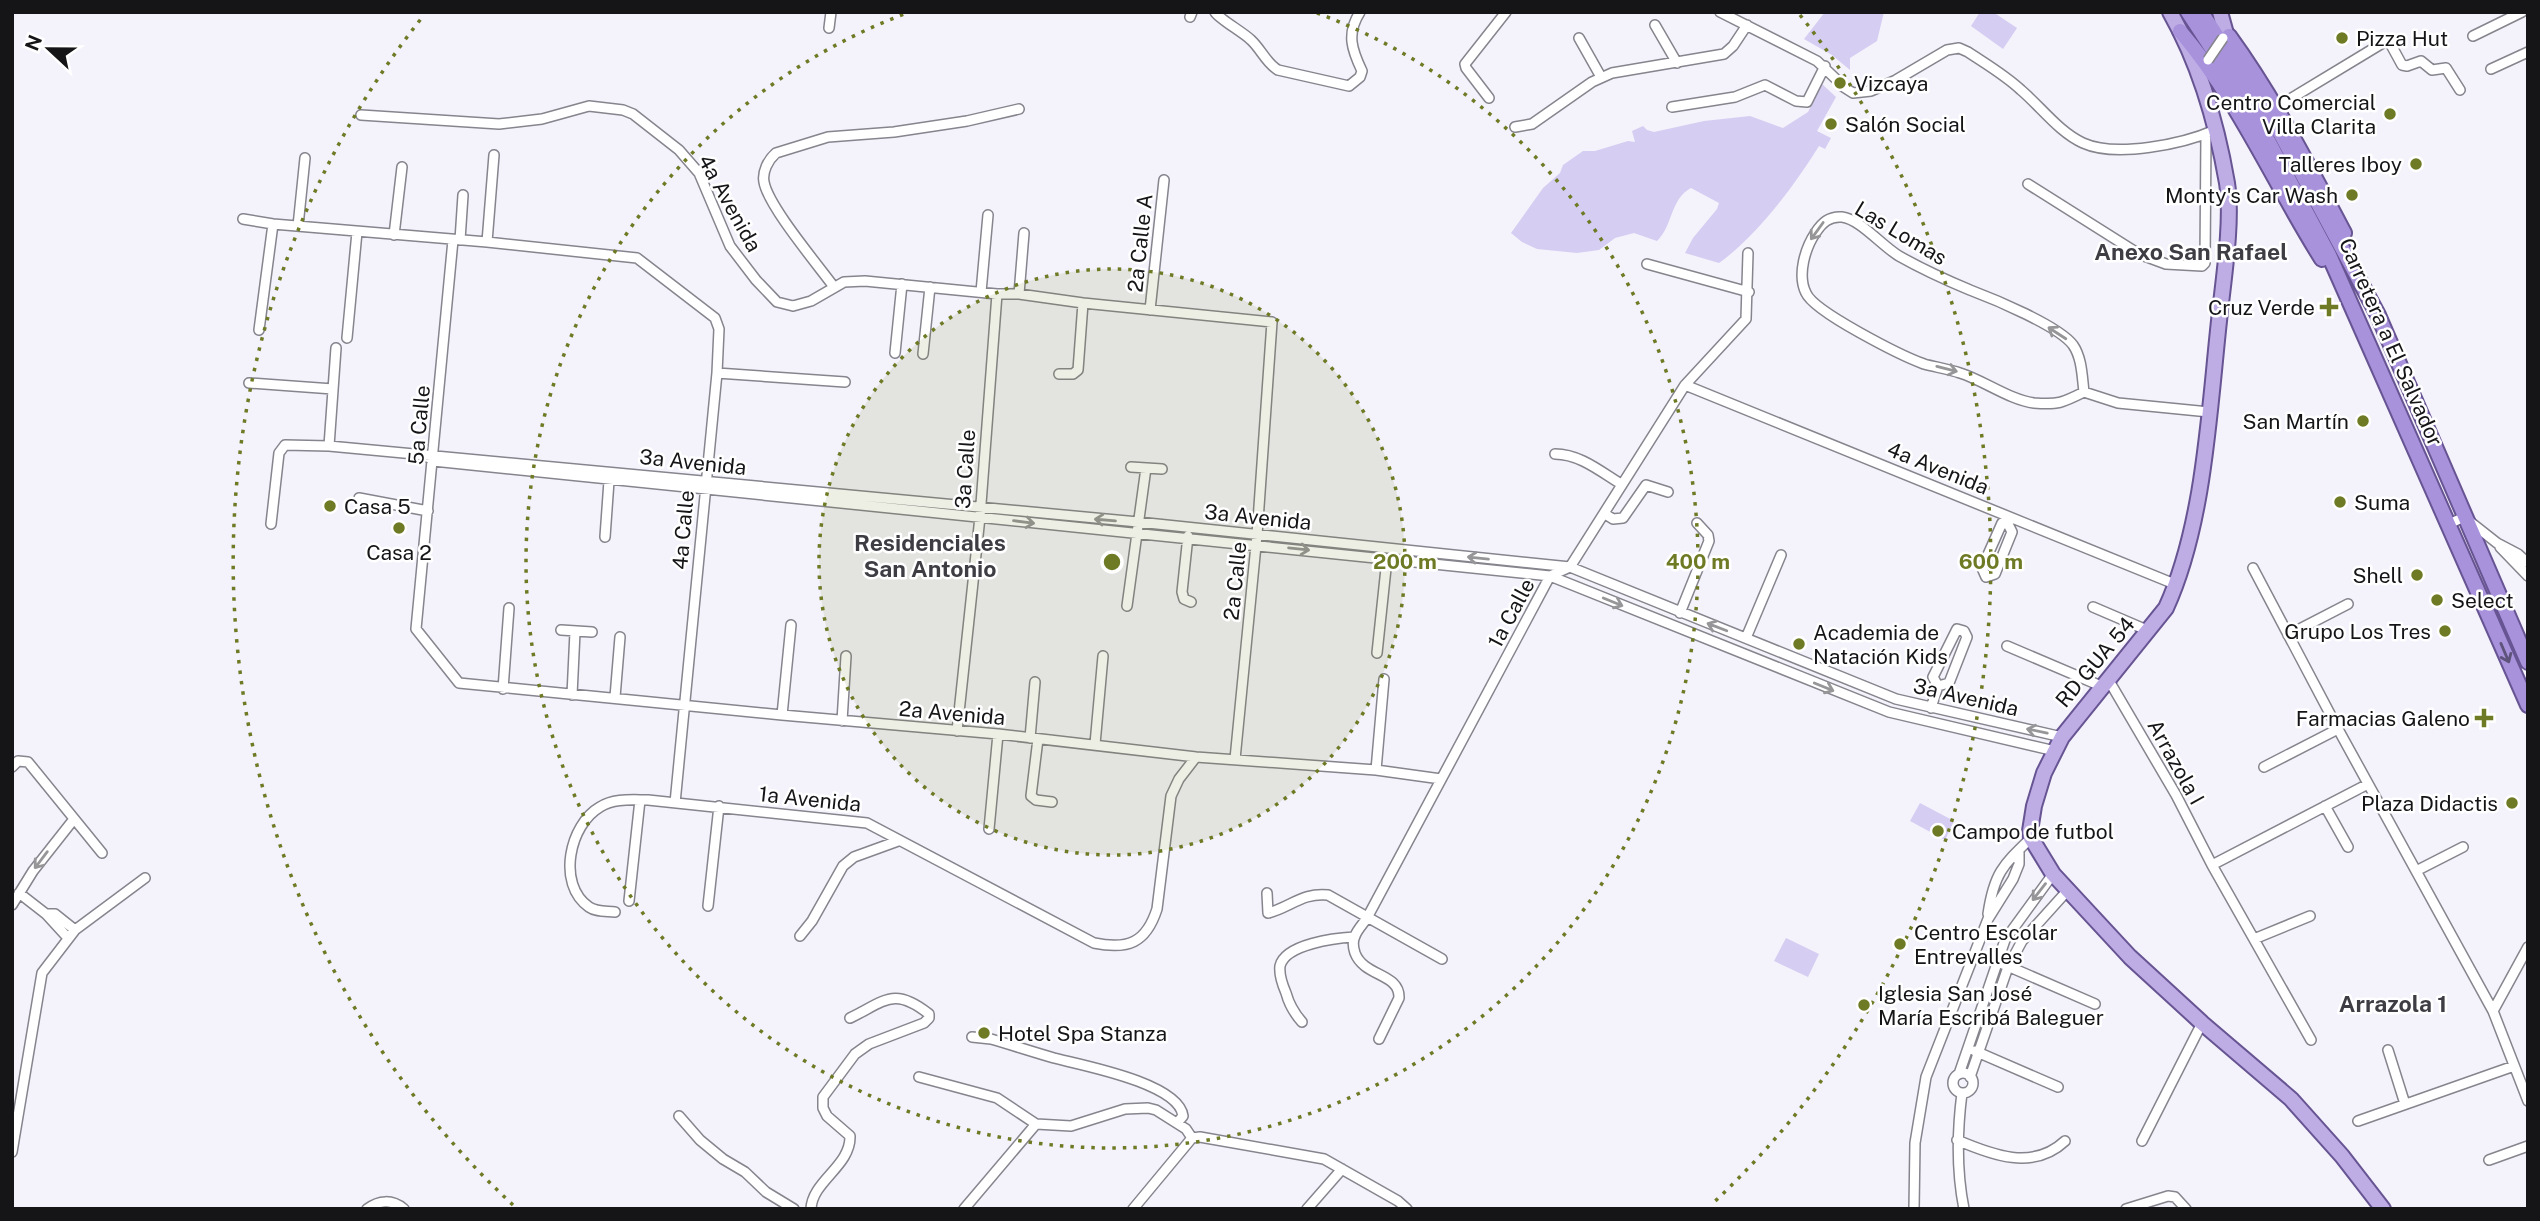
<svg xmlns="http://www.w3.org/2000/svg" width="2540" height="1221" viewBox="0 0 2540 1221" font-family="'Public Sans',sans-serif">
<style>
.green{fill:#d6cdf2}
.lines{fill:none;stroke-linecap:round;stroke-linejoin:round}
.minor-casing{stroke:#86848d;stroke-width:12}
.primary-casing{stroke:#675492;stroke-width:18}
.trunk-casing{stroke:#675492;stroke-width:18}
.minor{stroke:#fff;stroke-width:9}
.primary{stroke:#beade5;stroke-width:14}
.trunk{stroke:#a892dc;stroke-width:14}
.minor-bridge-casing{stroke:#86848d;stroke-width:12;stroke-linecap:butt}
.minor-bridge{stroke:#fff;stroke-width:9}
.oneway{stroke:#969597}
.oneway2{stroke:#5e537a}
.ring{fill:none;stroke:#6f7a25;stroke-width:3.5;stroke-dasharray:3.5 7}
.poi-dot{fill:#6f7a25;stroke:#fff;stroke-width:2.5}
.labels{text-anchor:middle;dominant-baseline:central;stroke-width:5;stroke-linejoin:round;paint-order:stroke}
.poi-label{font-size:21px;fill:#151417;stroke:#fff;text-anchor:start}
.street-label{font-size:21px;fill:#151417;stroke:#fff}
.neighbourhood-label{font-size:23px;font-weight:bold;fill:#3e3d44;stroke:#fff}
.centre{fill:#6f7a25;stroke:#fff;stroke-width:3.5}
.ring-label{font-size:21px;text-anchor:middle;font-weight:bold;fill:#6f7a25;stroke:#fff;stroke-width:5;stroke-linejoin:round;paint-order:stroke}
</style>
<rect width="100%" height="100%" fill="#f4f2fb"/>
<path class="green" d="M1825,12H1884L1877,41L1850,58V70L1832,55L1804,39Z
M1980,12H1993L2017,28L2003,49L1971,26Z
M1822,84L1836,97L1817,131L1831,138L1825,149L1819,146C1794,186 1758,235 1719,263L1685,253L1693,238L1717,209L1719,203L1691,188C1670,199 1673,226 1657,241L1634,233L1615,238L1599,250L1577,253L1537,249L1522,242L1511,233L1543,188L1560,173L1563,165L1583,151H1595L1628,141L1635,142L1632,131L1643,126L1647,130L1654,132L1704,121L1750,116L1783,128L1808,112Z
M1920,803L1954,821L1945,840L1910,821Z
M1786,938L1819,954L1808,977L1774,961Z"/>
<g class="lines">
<g class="minor-casing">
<path id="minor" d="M1215,12C1219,19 1243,32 1251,40C1261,49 1266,63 1278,70L1349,86L1360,77L1362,71C1352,50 1346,34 1360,12
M1720,12L1817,61L1837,80
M1190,17L1192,12
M1655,25L1677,63
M829,28L831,12
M2473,36L2522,12
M1579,38L1601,77
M2491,69L2528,52
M1842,86L1853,93L1871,91L1896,80L1947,50L1959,48L1968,52C1986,64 2005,75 2021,90C2041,107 2059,132 2083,143C2116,158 2183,144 2215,130
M1489,98L1466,68L1465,64L1506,12
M1672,107L1735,97L1765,85L1796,101L1807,102L1825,66
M2277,107L2386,41L2390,43L2402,65L2407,66L2421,61L2432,70L2446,68L2460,90
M361,115L499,124L542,119L589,106L623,110L633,114L679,150L699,173L730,246L756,280L777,302L793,306L811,301L844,282L865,281L997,294H1019L1083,303L1272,322L1257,535L1235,759
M1515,127L1532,124L1592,82L1612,73L1724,54L1733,46L1747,25
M2028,184L2139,254L2166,264L2202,266L2205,263L2206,134
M243,219L273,224L487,242L637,258L715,318L719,329L717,373L675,803
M298,226L305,158
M394,235L402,167
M453,240L416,629L459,683L782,715L998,734L1196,757L1376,770L1441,779
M460,240L463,195
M487,242L494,155
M1647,264L1749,292
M834,287C818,265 768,206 764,182C762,172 768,160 776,153L828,137L894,132L967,121L1019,109
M981,292L988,215
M1019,294L1024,233
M1150,310L1164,180
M259,330L273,224
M347,338L357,232
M895,353L902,284
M923,354L930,287
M717,373L845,382
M1059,374H1073L1078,370L1083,303
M249,383L333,389
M1685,385L2177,585
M2084,392C2082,376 2082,358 2073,345C2059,326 1994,299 1970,290C1946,280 1922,269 1899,256C1882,246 1860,219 1842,217C1829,216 1822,223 1816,232C1805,248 1797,275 1806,293C1814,312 1902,356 1924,364C1935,367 1948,369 1960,373C1983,380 2010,400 2034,403C2058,405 2062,403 2084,392L2118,403L2209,412
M329,446L336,348
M424,454L433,461L1550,576L1889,712L2055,751
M1555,454C1580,454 1601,472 1621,484
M1131,467L1162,469
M359,498L428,511
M1605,514L1613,519L1623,518L1646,485L1668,492
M2002,523L2008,524L2012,532L1995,574L1986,577L1982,568Z
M271,524L279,453L285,445L329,446L1138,522L1570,567L1896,699L2062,737
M2449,524L2464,517L2497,543L2518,554L2528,563
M1188,536L1182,592L1184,599L1191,602
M605,537L609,481
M2500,547L2528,576
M2253,568L2338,729L2493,1011L2528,1101
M1127,606L1146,468
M2093,607L2149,631
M1680,613L1709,541L1708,535L1697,523
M1957,629L1964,631L1967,637L1949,683L1938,686L1933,677Z
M561,630L592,632
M2288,635L2348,604
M1746,638L1781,555
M2007,646L2101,686
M1377,653L1387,559
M2108,679L2176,795L2212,865L2311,1040
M503,689L509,608
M572,695L575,632
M615,697L620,637
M1931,708L1938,686
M782,715L791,625
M842,721L846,656
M957,731L980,517L997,294
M1030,738L1035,682
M1038,739L1031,796L1036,800L1052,802
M1095,744L1103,656
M12,767L18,761L28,762L102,853
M2264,767L2338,729
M1376,770L1384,679
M2325,806L2348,847
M989,829L998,734
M2212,865L2368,784
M2416,871L2463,847
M19,893L46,914L68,938
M1267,893L1268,913C1289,908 1303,892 1328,895L1442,959
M629,901L640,800
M12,905L33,871L74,819
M708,906L719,806
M615,912C606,911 596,912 589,907C556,884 570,824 600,807C614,798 632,800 648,800L867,823L1094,943C1128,950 1146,943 1157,909L1171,796L1179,779L1196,757
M46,914H55L75,930
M1988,914C1994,873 2003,865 2031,838
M800,936L812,921L843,866L854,857L898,841
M2254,939L2310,916
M1996,961L2095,1004
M2493,1011L2528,947
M1302,1022C1294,1013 1289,1004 1286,993C1283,986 1279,974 1280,966C1285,944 1336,938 1354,937
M972,1037L991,1039C1012,1045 1033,1052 1054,1058C1081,1065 1179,1083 1183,1116L1177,1123
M1379,1039L1399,998C1400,973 1364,977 1355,953C1353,947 1352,942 1355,936C1357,930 1363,924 1367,918L1550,576L1570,567L1685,385L1746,319L1748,253
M2388,1050L2405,1104
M1975,1051L2058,1087
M1953 1083a10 10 0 1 1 20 0a10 10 0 1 1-20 0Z
M1959,1074L2005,940L2053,874
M919,1077L997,1098L1036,1124L1071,1126L1125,1109L1148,1108L1156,1110L1186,1129L1192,1138
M1970,1077L2008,967L2022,941L2068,890
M1962,1093C1957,1132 1956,1169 1964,1209
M679,1116L700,1140L723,1159L745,1172L766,1192L794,1209
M2358,1121L2514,1066
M1192,1138L1200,1137L1324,1159L1398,1201L1407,1209
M1957,1140C1992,1155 2033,1171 2065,1141
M2142,1141L2202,1023
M12,1152L42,973L75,930L145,878
M2489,1160L2528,1146
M367,1209C379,1200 392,1199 404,1209
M811,1209C812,1181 851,1166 850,1136L827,1116L823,1108V1097L855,1054L869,1044L924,1023L929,1018V1014C894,986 885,1001 850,1018
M964,1209L1036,1124
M1133,1209L1192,1138
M1307,1209L1342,1169
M1914,1209L1915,1143L1926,1077L1988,919L2013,879L2019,864V851
M2126,1209L2168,1196L2175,1197L2186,1209"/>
</g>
<g class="primary-casing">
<path id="primary" d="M2170,12C2199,63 2217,125 2227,183C2233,221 2223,282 2219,321C2209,413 2204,525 2166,608L2062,737L2044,773L2034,806L2030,831L2031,838L2053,874L2130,957L2202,1023L2291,1099L2342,1156L2383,1209
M2220,12L2225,30"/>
</g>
<g class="trunk-casing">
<path id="trunk" d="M2188,12L2250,107L2329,255L2528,705
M2201,12L2277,127L2378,315L2528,662
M2180,31C2239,100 2274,183 2322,259
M2229,36C2274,98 2308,165 2344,233"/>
</g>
<use href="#minor" class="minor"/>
<use href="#primary" class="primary"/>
<use href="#trunk" class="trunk"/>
<g class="minor-bridge-casing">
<path id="minor-bridge" d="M2208,60L2223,38"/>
</g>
<use href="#minor-bridge" class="minor-bridge"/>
</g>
<defs><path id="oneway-shaft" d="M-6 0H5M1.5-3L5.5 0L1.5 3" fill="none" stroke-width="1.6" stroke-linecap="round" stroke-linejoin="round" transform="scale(1.75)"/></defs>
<g class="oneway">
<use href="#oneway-shaft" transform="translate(1817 231) rotate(126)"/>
<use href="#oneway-shaft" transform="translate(2057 333) rotate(-147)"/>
<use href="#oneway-shaft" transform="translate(1947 369) rotate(14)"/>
<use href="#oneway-shaft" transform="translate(1105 520) rotate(-175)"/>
<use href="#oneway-shaft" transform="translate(1024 522) rotate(7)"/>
<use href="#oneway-shaft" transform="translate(1299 549) rotate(6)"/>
<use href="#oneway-shaft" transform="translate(1478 558) rotate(-174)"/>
<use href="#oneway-shaft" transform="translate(1613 602) rotate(22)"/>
<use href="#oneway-shaft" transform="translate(1717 627) rotate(-159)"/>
<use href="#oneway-shaft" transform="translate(1824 687) rotate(22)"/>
<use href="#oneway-shaft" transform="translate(2037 731) rotate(-168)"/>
<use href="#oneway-shaft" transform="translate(41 860) rotate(127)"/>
<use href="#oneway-shaft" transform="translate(2039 892) rotate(128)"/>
</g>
<use class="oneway2" href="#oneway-shaft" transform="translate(2505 653) rotate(67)"/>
<circle cx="1112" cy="562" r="293" fill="#6f7a25" fill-opacity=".12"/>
<g class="ring">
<circle cx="1112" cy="562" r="293"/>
<path d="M1317 13A586 586 0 1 1 907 13"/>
<path d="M513 1205A879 879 0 0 1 424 15M1800 15A879 879 0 0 1 1711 1205"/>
</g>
<g class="poi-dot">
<circle cx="2342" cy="38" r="7"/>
<circle cx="1840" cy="83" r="7"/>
<circle cx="2390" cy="114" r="7"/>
<circle cx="1831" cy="124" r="7"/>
<circle cx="2416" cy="164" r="7"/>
<circle cx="2352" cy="195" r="7"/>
<path d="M2325.5 296.5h7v7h7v7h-7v7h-7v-7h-7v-7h7z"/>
<circle cx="2363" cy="421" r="7"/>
<circle cx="2340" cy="502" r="7"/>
<circle cx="330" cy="506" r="7"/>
<circle cx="399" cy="528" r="7"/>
<circle cx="2417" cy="575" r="7"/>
<circle cx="2437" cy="600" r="7"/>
<circle cx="2445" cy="631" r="7"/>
<circle cx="1799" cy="644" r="7"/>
<path d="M2480.5 707.5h7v7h7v7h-7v7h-7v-7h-7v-7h7z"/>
<circle cx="2512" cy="803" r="7"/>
<circle cx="1938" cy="831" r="7"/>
<circle cx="1900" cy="944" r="7"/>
<circle cx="1864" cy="1005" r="7"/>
<circle cx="984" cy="1033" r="7"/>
</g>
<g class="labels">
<g class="poi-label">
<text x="2356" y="38">Pizza Hut</text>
<text x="1854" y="83">Vizcaya</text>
<text x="2376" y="102" text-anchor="end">Centro Comercial<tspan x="2376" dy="24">Villa Clarita</tspan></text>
<text x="1845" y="124">Salón Social</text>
<text x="2402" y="164" text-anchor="end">Talleres Iboy</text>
<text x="2338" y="195" text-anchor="end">Monty's Car Wash</text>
<text x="2315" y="307" text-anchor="end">Cruz Verde</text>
<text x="2349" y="421" text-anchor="end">San Martín</text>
<text x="2354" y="502">Suma</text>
<text x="344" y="506">Casa 5</text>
<text x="399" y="552" text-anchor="middle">Casa 2</text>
<text x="2403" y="575" text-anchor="end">Shell</text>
<text x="2451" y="600">Select</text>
<text x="2431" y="631" text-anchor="end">Grupo Los Tres</text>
<text x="1813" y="632">Academia de<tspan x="1813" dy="24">Natación Kids</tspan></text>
<text x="2470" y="718" text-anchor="end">Farmacias Galeno</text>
<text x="2498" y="803" text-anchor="end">Plaza Didactis</text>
<text x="1952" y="831">Campo de futbol</text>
<text x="1914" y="932">Centro Escolar<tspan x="1914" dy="24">Entrevalles</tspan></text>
<text x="1878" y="993">Iglesia San José<tspan x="1878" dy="24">María Escribá Baleguer</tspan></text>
<text x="998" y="1033">Hotel Spa Stanza</text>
</g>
<g class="street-label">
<text transform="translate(730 203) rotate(61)">4a Avenida</text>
<text transform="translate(1901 233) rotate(31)">Las Lomas</text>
<text transform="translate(1140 243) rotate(-84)">2a Calle A</text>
<text transform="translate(2391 342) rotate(66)">Carretera a El Salvador</text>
<text transform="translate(419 425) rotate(-85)">5a Calle</text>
<text transform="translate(693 462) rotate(6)">3a Avenida</text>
<text transform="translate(1938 468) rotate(22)">4a Avenida</text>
<text transform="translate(965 469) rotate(-86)">3a Calle</text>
<text transform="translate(1258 517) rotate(6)">3a Avenida</text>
<text transform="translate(683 530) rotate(-85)">4a Calle</text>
<text transform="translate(1235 581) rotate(-84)">2a Calle</text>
<text transform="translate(1511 613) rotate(-62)">1a Calle</text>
<text transform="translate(2095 662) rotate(-50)">RD GUA 54</text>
<text transform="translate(1966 697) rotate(13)">3a Avenida</text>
<text transform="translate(952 713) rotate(5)">2a Avenida</text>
<text transform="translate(2176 762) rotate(61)">Arrazola I</text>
<text transform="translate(810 799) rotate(6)">1a Avenida</text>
</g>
<g class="neighbourhood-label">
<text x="2191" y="251">Anexo San Rafael</text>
<text x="930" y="542">Residenciales<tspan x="930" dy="26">San Antonio</tspan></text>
<text x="2393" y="1003">Arrazola 1</text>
</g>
</g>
<circle cx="1112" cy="562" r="10" class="centre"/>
<g class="ring-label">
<text x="1405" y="569">200 m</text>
<text x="1698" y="569">400 m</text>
<text x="1991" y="569">600 m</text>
</g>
<rect width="2540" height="1221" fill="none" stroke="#151417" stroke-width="28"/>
<g transform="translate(49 49) rotate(292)" stroke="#ffffff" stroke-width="5" paint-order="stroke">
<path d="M0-5L12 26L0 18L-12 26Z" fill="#151417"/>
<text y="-10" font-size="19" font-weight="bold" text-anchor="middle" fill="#151417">N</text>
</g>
</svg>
